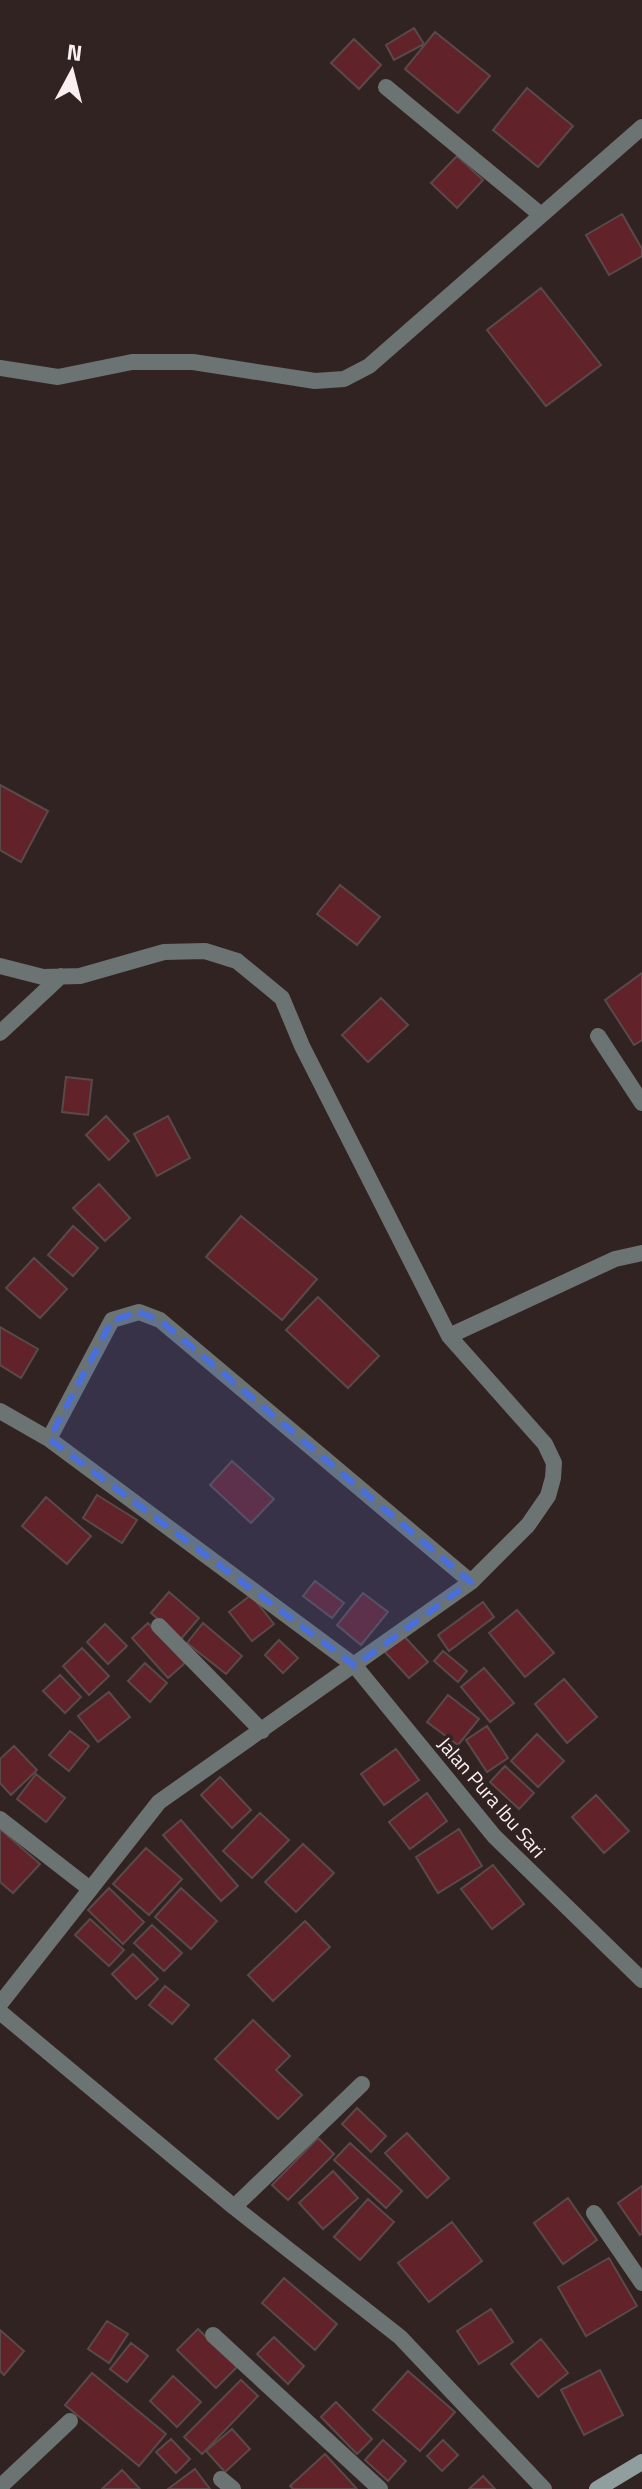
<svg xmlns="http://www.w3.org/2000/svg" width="642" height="2489" viewBox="0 0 642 2489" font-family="'Titillium Web',sans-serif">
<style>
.building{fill:#622229;stroke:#5a4949;stroke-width:2}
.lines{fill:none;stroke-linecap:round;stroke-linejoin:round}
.lane{stroke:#6b7373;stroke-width:16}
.street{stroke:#6b7373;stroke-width:16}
.secondary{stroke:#909f9e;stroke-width:16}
.marked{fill:#496edd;fill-opacity:0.2;stroke:#496edd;stroke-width:6;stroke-dasharray:16 10;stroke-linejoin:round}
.labels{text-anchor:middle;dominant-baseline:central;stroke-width:7;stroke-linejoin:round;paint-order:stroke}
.street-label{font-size:20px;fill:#fbf0f1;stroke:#322323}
</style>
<rect width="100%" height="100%" fill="#322323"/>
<path class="building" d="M414,28L424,44L394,60L386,45Z
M435,32L490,76L458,113L405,69Z
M354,39L381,65L359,89L331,63Z
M527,88L573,126L538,167L493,130Z
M457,156L483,180L457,208L431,183Z
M622,214L642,249V256L609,275L586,235Z
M541,288L601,365L546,406L487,330Z
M0,785L48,811L21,862L0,850Z
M340,885L380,917L357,945L317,914Z
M642,973V1040L634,1045L605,1000Z
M381,998L408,1025L368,1062L342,1035Z
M66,1077L92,1080L88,1115L62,1112Z
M106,1116L129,1141L109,1160L86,1135Z
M168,1116L190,1158L157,1176L134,1134Z
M99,1184L130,1218L105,1241L73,1208Z
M241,1216L317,1279L282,1320L206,1257Z
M73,1226L98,1248L73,1276L48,1255Z
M34,1258L67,1289L40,1318L6,1288Z
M318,1297L379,1356L348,1388L286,1330Z
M0,1327L38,1349L21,1378L0,1365Z
M232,1461L274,1499L251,1523L210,1485Z
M97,1495L137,1520L122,1543L83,1518Z
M46,1497L91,1536L67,1564L22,1526Z
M315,1581L344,1603L332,1618L303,1596Z
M169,1592L199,1618L181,1639L151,1613Z
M363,1593L388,1612L361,1645L337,1625Z
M251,1595L274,1624L252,1641L229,1612Z
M483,1602L494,1617L449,1651L438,1635Z
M517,1610L554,1653L525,1677L489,1633Z
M148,1623L185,1663L168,1678L132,1638Z
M203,1623L242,1656L226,1674L187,1643Z
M105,1624L127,1646L108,1664L87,1642Z
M403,1635L428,1662L409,1678L385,1652Z
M279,1640L298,1658L283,1673L265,1655Z
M82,1648L109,1676L89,1695L63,1666Z
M443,1651L467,1671L458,1682L434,1661Z
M145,1663L167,1683L150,1702L128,1681Z
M484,1668L514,1703L490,1722L461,1687Z
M60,1675L81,1697L65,1713L43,1691Z
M564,1679L597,1717L567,1743L535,1704Z
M109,1692L130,1717L98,1742L78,1716Z
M448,1695L479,1719L458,1745L427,1722Z
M487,1726L508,1758L487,1772L466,1740Z
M70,1731L89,1746L69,1771L49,1755Z
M537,1734L564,1761L538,1787L511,1761Z
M14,1746L37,1770L11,1795L0,1783V1759Z
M396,1749L419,1780L384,1805L361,1774Z
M505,1766L534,1793L519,1809L490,1782Z
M36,1774L65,1798L46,1822L17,1799Z
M220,1777L251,1810L232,1828L201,1795Z
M427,1793L447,1821L410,1849L389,1822Z
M596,1795L629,1831L604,1853L572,1817Z
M260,1813L289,1840L252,1878L223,1851Z
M181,1820L238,1886L221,1901L163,1835Z
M0,1829L40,1864L13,1893L0,1882Z
M459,1829L482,1866L438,1893L416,1857Z
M303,1844L334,1873L296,1912L265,1882Z
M146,1848L182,1879L149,1915L113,1884Z
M493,1865L524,1904L492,1929L461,1889Z
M109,1888L144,1922L123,1944L88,1910Z
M181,1888L217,1921L191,1949L155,1917Z
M90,1919L124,1950L109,1966L75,1935Z
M305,1921L330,1947L273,2001L248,1975Z
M152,1925L182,1953L164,1971L134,1943Z
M133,1954L158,1979L136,1999L112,1974Z
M165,1986L189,2005L172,2024L149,2005Z
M253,2020L290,2056L276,2070L302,2095L278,2119L215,2059Z
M357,2108L386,2136L371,2152L342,2124Z
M407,2133L449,2178L427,2198L385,2153Z
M318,2138L334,2154L288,2200L272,2185Z
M350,2143L402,2191L386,2208L334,2160Z
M333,2171L358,2198L323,2229L299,2203Z
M642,2186V2233L640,2235L618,2203Z
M568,2198L597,2240L563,2264L534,2223Z
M368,2199L394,2222L360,2260L334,2237Z
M452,2222L482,2261L429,2302L398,2263Z
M609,2258L637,2306L586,2336L558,2287Z
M284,2278L337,2324L315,2350L262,2303Z
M491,2309L513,2342L479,2364L457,2331Z
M107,2321L128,2334L109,2363L88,2349Z
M198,2329L237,2367L216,2388L177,2350Z
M0,2330L24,2351L4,2375L0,2371Z
M274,2337L304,2366L288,2384L257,2354Z
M541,2339L568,2373L538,2397L511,2364Z
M131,2343L148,2356L127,2382L110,2369Z
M600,2370L623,2415L584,2435L561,2390Z
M408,2371L455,2412L420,2451L373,2410Z
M92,2373L166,2434L139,2466L65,2405Z
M173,2376L201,2402L177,2427L150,2401Z
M241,2380L258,2396L202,2454L184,2437Z
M336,2402L372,2439L357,2454L321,2417Z
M232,2429L250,2449L225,2472L206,2451Z
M171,2439L190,2459L176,2473L156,2452Z
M383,2440L406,2461L388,2481L365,2460Z
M443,2440L458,2455L442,2471L427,2456Z
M325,2454L357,2489H293L290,2486Z
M195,2469L210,2489H168Z
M122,2470L140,2489H102Z
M483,2476L495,2489H469Z"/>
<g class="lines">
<path class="lane" d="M598,1036L642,1103"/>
<path class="street" d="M386,87L541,215
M0,368L58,377L132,362H193L315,381L344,379L369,366L642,127
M0,966L43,977L80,976L164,952L205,951L237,961L282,998L302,1046L449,1336L545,1444L554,1463L553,1478L548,1496L528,1525L471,1582L159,1802L0,2004
M0,1033L61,976
M449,1336L615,1259L642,1253
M0,1411L49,1439L355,1666L494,1836L642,1980
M49,1439L112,1320L139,1312L160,1320L471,1582
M159,1626L262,1731
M0,1819L90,1889
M0,2012L234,2207L400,2337L544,2489
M234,2207L362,2084
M594,2213L642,2283
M213,2335L380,2489
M221,2479L233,2489
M0,2487L70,2421"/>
<path class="secondary" d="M597,2489L642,2462"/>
</g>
<path class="marked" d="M139,1312L160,1320L471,1582L355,1666L49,1439L112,1320Z"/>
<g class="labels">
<g class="street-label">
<text transform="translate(492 1797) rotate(49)">Jalan Pura Ibu Sari</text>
</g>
</g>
<g transform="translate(72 72) rotate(7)" stroke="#322323" stroke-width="6" paint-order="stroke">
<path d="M0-6L14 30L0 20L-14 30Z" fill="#fbf0f1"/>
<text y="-12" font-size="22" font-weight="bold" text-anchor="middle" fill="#fbf0f1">N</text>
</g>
</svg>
